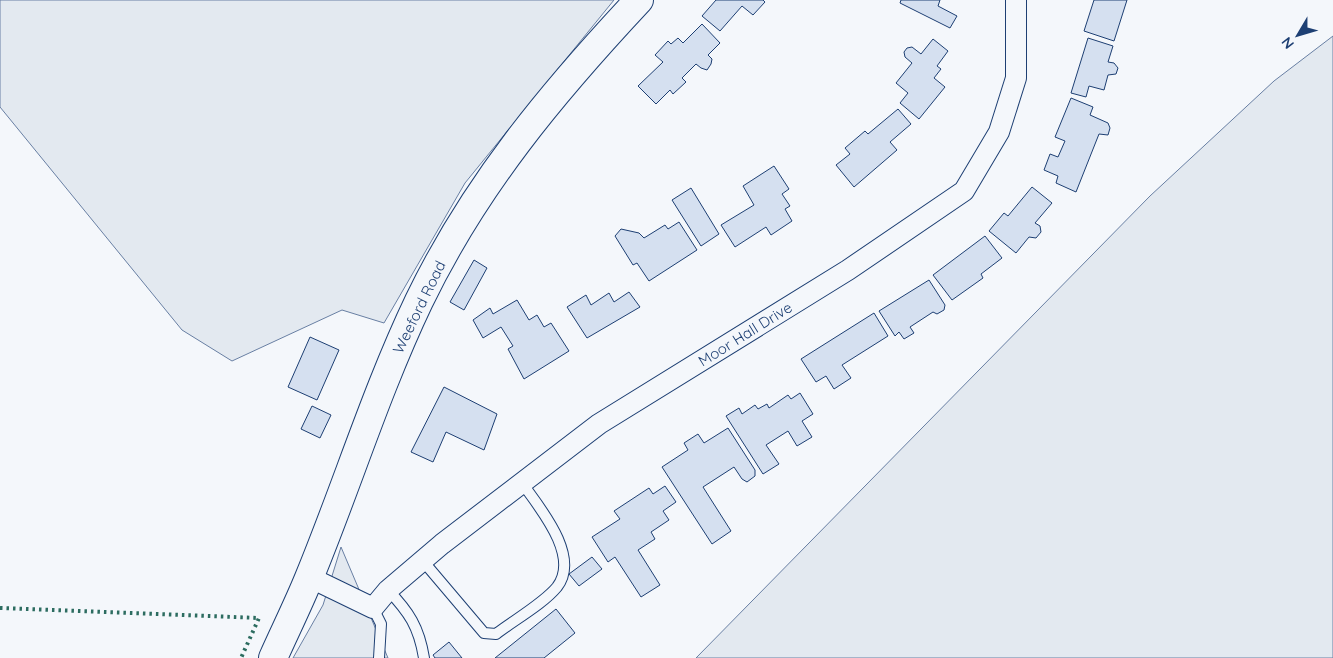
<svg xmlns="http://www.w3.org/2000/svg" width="1333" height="658" viewBox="0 0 1333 658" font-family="Quicksand,sans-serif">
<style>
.green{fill:#e3e9f0;stroke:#687fa3}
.building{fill:#d5e0f0;stroke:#1d3f73}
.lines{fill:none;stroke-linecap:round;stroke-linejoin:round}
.lane-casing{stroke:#1d3f73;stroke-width:12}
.street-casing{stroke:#1d3f73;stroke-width:22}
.secondary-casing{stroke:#1d3f73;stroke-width:30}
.lane{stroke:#f4f7fb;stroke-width:10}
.street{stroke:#f4f7fb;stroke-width:20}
.secondary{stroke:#f4f7fb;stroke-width:28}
.hedge{stroke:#2c6c60;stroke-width:4;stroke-dasharray:2.5 4;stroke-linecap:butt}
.labels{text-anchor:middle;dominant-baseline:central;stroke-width:4;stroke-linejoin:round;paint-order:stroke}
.street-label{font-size:15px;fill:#1d3f73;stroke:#f4f7fb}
</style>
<rect width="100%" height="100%" fill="#f4f7fb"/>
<path class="green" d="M0,0H614L465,183L384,323L342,310L232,361L182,330L0,107Z
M1333,36V658H696L1150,196L1274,81Z
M341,547L388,658H293L323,605Z"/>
<path class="building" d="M716,0H763L765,2L753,15L742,6L720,31L702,16Z
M901,0H940L938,6L957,16L950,28L900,3Z
M1094,0H1127L1114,41L1084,31Z
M702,24L720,43L708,55L712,59L711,64L707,70L701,68L696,64L682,78L686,82L673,94L670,90L656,104L638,86L663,62L655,55L668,41L671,44L678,38L683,43Z
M1088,38L1113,46L1108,62L1114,63L1118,68L1116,74L1108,75L1104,90L1089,86L1086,97L1071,93Z
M933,39L948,51L937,66L941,69L934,78L945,87L919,119L900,103L908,93L896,83L912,63L905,57L904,52L907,48L912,47L921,54Z
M1071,98L1093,107L1090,115L1108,123L1110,128L1108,135L1099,134L1076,192L1056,183L1058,176L1044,170L1050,154L1058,157L1065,141L1055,137Z
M898,109L911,124L890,142L897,150L854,187L836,165L850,154L845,148L865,131L868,134Z
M774,166L789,189L782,194L790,206L785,209L792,221L771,235L766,227L735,247L721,225L754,205L743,186Z
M1032,187L1052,203L1035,223L1040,226L1041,232L1036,238L1029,237L1016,253L989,231L1004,213L1008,216Z
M691,188L719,234L701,246L672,200Z
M679,222L697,250L649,281L637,263L633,265L615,236L621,229L639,233L644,238L665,225L668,229Z
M985,236L1002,258L981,274L983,278L952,300L933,275Z
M474,260L487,268L464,310L450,302Z
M929,280L945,305L944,310L937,314L933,312L910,327L914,333L904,339L899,332L895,336L879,311Z
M629,292L640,307L587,338L567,307L586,295L591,305L609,293L614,302Z
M517,300L529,320L537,315L544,327L551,323L569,351L524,379L508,349L513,346L501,327L483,338L473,320L490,308L493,314Z
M874,313L888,336L842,365L851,378L834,389L826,376L816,382L801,359Z
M310,337L339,350L317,400L288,387Z
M444,387L497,414L484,450L446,432L433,462L411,452Z
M800,393L813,414L802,421L812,437L797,446L788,431L766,445L779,464L763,474L726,416L739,408L742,414L755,405L758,409L767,404L769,408L788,395L791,399Z
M312,406L331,415L320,438L301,429Z
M728,428L755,470V476L747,482L742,479L734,467L703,487L731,531L712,544L662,467L688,450L684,443L698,434L704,443Z
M665,486L676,502L663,511L669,520L651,532L655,539L638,550L660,585L641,597L615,557L608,562L592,537L620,519L614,511L649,488L653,494Z
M592,557L602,569L579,586L569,574Z
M556,609L575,633L544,658H495Z
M449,642L462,658H435L433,655Z"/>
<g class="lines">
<g class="lane-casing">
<path id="lane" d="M423,561L484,633L496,634C514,620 543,604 557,587C581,556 539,507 522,483
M388,590C409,612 419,627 424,658
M373,608L381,624L379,658"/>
</g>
<g class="street-casing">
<path id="street" d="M309,577L373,608L388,590L442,544L599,424L848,270L964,191L999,132L1016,78V0"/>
</g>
<g class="secondary-casing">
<path id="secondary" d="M273,658C285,631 298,605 309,578C347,486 376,391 419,301C475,185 552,93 639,0"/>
</g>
<use href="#lane" class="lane"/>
<use href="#street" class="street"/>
<use href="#secondary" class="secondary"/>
<path class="hedge" d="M0,608L259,618L241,658"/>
</g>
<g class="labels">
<g class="street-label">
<text transform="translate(419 307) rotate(-64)">Weeford Road</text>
<text transform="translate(745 334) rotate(-32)">Moor Hall Drive</text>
</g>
</g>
<g transform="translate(1298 35) rotate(232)" stroke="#f4f7fb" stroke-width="4" paint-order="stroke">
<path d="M0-4L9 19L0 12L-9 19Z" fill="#1d3f73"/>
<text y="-8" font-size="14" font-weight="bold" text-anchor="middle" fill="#1d3f73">N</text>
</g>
</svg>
